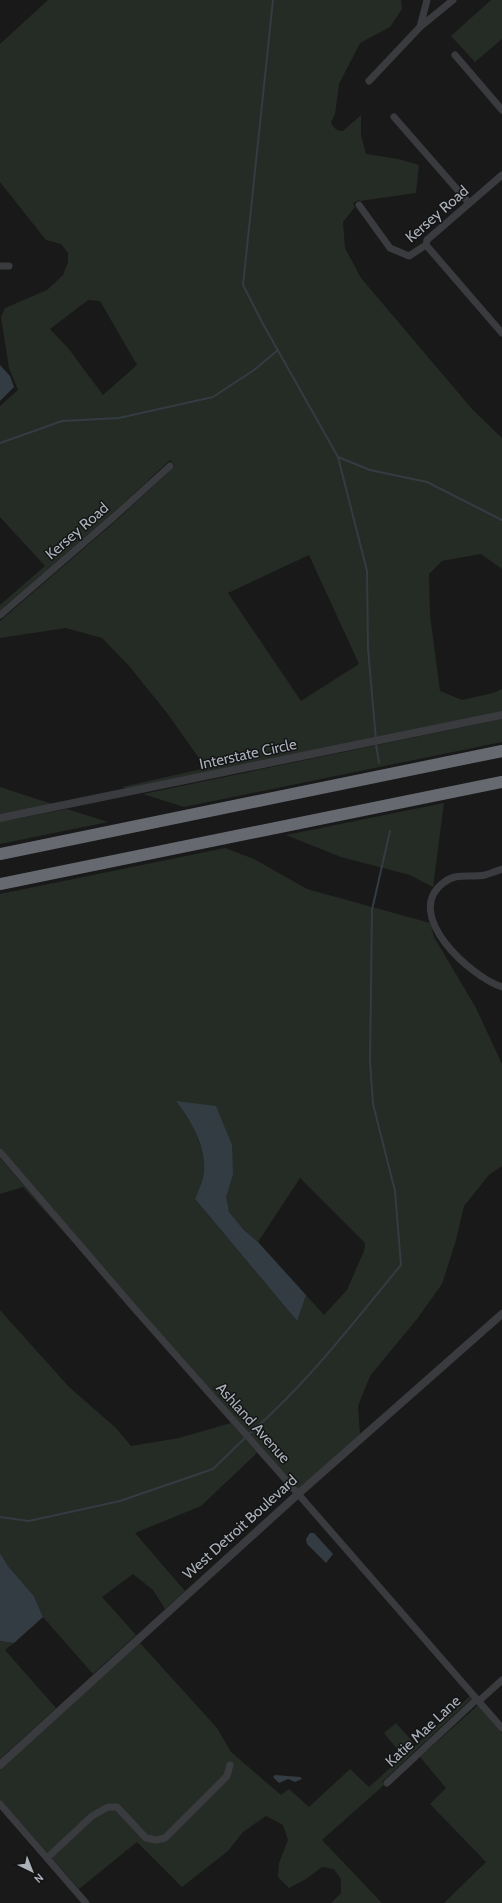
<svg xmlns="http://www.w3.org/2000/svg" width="502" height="1903" viewBox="0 0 502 1903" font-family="Cabin,sans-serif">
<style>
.green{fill:#252c25;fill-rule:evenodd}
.water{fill:#333c42}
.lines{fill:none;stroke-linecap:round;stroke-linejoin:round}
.stream{stroke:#333c42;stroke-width:2}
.minor{stroke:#3a3b3f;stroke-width:7}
.tertiary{stroke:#3a3b3f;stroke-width:8}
.motorway{stroke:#666970;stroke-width:12}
.labels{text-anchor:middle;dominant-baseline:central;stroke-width:3;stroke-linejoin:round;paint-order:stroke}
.street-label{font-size:15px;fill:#acb1b9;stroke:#131415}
</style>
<rect width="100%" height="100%" fill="#19191a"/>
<path class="green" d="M48,0H401L402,9L390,27L360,43L339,84L335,114L331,122C333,128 337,131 343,131L361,115V135L366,154L398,159L419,165L416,193L360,201L359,200L353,203L355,207L343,222L345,248L361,278L472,409L502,438V569L481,554L442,561L429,574L430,615L440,691L462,700L493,693L502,689V711L127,789L122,787L206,768L167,713L129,666L102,638L66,628L0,638V621L119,518L175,466L170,460L114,512L0,610V605L45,566L0,517V406L18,390L9,368L1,317L5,308L47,290L63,275L68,262V253L61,244L46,240L0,182V44ZM88,300L100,301L137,365L103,395L68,348L50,329ZM309,555L359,664L301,701L228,593Z
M491,0H502V39L475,62L451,36Z
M502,719V742L184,807L143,794Z
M0,787L52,804L0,814Z
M444,803L433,887L410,875L341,857L286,835Z
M67,809L108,822L0,844V822Z
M225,848L254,859L307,889L430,923L434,937L476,1008L502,1064V1166L489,1175L464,1206L456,1240L442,1284L417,1319L370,1376L358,1406L360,1434L298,1489L136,1306L0,1147V894ZM176,1101L233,1175C231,1181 228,1188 226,1195C223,1215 246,1231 258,1242L300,1178L365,1243L364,1251L347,1290L324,1315L306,1295L296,1320L195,1199C198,1191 203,1181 204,1173C206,1147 191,1121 176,1101Z
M0,1158L73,1242L23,1187L0,1194Z
M0,1310L69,1387L116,1428L131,1446L179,1438L231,1423L257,1453L201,1506L135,1533L185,1591L165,1609L153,1590L133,1574L102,1597L136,1635L93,1674L43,1617L34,1596L8,1566L0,1553Z
M0,1641L14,1643L5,1650L56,1708L0,1759Z
M140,1643L217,1728L231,1752L281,1795L289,1789L309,1807L350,1769L369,1787L470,1696L472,1698L382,1782L384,1785L322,1840L382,1903H331L341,1893V1879L334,1869L322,1867L306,1879L289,1888L278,1877L279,1863L288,1840L283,1825L266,1816L243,1832L228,1851L182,1887L137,1842L79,1889L0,1799V1770Z
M478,1705L502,1733V1903H444L486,1862L430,1804L446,1788L420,1757Z
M396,1723L414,1743L401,1754L384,1733Z"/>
<path class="water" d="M0,365L10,376L14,387L0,401Z
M176,1101L216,1106L232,1145L233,1175L226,1197L229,1212L243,1229L258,1242L306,1295L297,1321L195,1199C198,1191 203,1181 204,1172C206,1146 191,1121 176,1101Z
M310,1533H314L333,1554L326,1563L307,1544L306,1539Z
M0,1553L8,1566L34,1596L43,1617L14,1643L0,1641Z
M275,1775L300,1777L302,1779L295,1782L288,1779L279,1783L273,1777Z"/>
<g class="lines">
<path class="stream" d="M273,0L243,285L263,324L338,457L367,571L368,649L376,740
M0,443L62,421L119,418L213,397L254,370L278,350
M338,457L370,470L427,482L502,520
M376,744L379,763
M249,1434C307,1384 352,1324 401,1265L395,1191L373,1104L370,1061L372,910L390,831
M0,1517L29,1521L120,1501L213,1469L246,1437"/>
<path class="minor" d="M420,27L453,0
M455,55L502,110
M369,81L420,27L427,0
M394,117L469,203
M359,205L390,248L409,256L426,245L427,240L502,175
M426,245L502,333
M0,266H9
M0,615L116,515L170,466
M502,869C496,871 490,874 485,875C470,878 456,872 443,883C402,915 471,977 502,987
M0,1152L134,1308L279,1472L502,1728
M479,1701L502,1680
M387,1783L477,1699
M0,1804L86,1903
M47,1858L92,1816L108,1807H117L146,1838L156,1840L165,1838L227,1776L230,1765"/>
<path class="tertiary" d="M0,818L502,715
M0,1765L298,1494L502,1314"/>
<path class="motorway" d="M0,854L502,751
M0,884L502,782"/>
</g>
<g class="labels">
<g class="street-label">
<text transform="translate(437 214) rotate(-41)">Kersey Road</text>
<text transform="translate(77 531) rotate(-41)">Kersey Road</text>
<text transform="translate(248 754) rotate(-12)">Interstate Circle</text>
<text transform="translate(253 1423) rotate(48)">Ashland Avenue</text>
<text transform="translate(240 1527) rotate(-42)">West Detroit Boulevard</text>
<text transform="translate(423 1731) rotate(-43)">Katie Mae Lane</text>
</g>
</g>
<g transform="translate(32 1871) rotate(137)" stroke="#131415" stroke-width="3" paint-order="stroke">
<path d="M0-3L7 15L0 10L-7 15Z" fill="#acb1b9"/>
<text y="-6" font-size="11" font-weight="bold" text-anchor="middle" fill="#acb1b9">N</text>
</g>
</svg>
